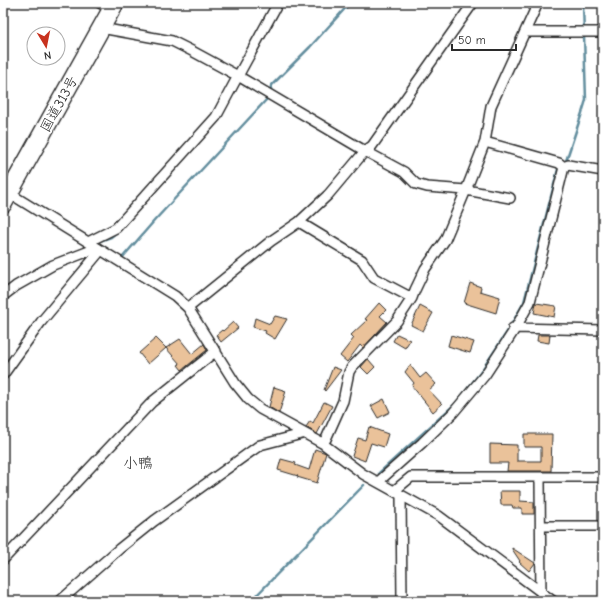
<svg xmlns="http://www.w3.org/2000/svg" width="606" height="604" viewBox="0 0 606 604" font-family="'Comic Neue','Klee One',sans-serif">
<style>
.lines{fill:none;stroke-linecap:round;stroke-linejoin:round}
.stream{stroke:#638e9e;stroke-width:2.5}
.building{fill:#eac29a;stroke:#2b2b2b}
.street-casing{stroke:#2b2b2b;stroke-width:12}
.highway-casing{stroke:#2b2b2b;stroke-width:20}
.street{stroke:#fff;stroke-width:9}
.highway{stroke:#fff;stroke-width:17}
.labels{text-anchor:middle;dominant-baseline:central;stroke-width:3.5;stroke-linejoin:round;paint-order:stroke}
.street-label{font-size:14px;fill:#2b2b2b;stroke:#fff}
.neighbourhood-label{font-size:15px;fill:#2b2b2b;stroke:#fff}
</style>
<rect width="100%" height="100%" fill="#fff"/>
<filter id="ink" filterUnits="userSpaceOnUse"><feTurbulence type="fractalNoise" baseFrequency=".025" numOctaves="2"/><feDisplacementMap in="SourceGraphic" scale="8" xChannelSelector="R" yChannelSelector="G"/><feConvolveMatrix kernelMatrix="1 2 1 2 8 2 1 2 1" color-interpolation-filters="sRGB"/></filter>
<g filter="url(#ink)">
<g class="lines">
<path class="stream" d="M268,30L283,3
M271,91V86L310,47L350,3
M97,242L111,237L117,232
M122,258L155,220L267,99
M3,290L9,286
M379,473L455,404L480,373L507,332L524,302L558,169L566,161L582,113L586,100L583,3
M251,601L364,485"/>
</g>
<path class="building" d="M470,283L481,287L480,291L500,297L496,313L464,303Z
M379,303L386,310L380,316L387,322L363,348L360,345L347,362L340,356L354,338L351,335L367,320L365,319Z
M536,303L556,306L554,317L534,313Z
M420,306L433,313L423,331L411,325Z
M275,316L287,319L275,339L265,333L266,331L253,327L255,318L270,324Z
M233,322L238,328L221,342L216,335L222,330L223,331Z
M397,334L410,340L405,348L393,341Z
M451,335L474,342L470,353L448,346Z
M538,335H550L549,343L537,341Z
M156,338L166,348L148,364L139,353Z
M180,339L192,354L204,344L207,350L182,370L178,365L180,364L166,348Z
M368,359L375,367L368,374L361,367Z
M410,365L420,378L426,373L436,384L429,390L442,404L433,412L412,386L414,383L405,372Z
M333,367L341,370L325,391L324,390Z
M274,387L286,391L279,413L269,407Z
M384,399L390,412L378,418L371,406Z
M324,402L332,406L317,434L306,427L310,421L313,423Z
M369,427L388,434L384,447L371,443L365,461L352,456L358,438L365,440Z
M524,434H552L551,471H507L508,463H490V444L517,445V461H541V447H524Z
M315,449L326,453L317,483L297,477L298,476L278,470L281,459L296,463L295,465L309,470Z
M500,491H520V501L534,502V514H522V508H513L512,505H501Z
M512,548L535,563L529,571L519,562L520,561L512,549Z"/>
<g class="lines">
<g class="street-casing">
<path id="street" d="M100,3L112,10
M101,28L172,41L192,51L238,76L365,151L404,172L416,184L427,187L466,190L510,198
M525,32H603
M485,142L559,163L564,167
M564,167L568,165L603,171
M9,193L175,296L188,308L235,383L248,399L260,409L322,443L363,474L439,516L553,601
M299,222L362,260L374,278L412,298
M88,242L116,228L216,117L238,76L278,3
M3,296L16,286L53,265L97,248
M188,308L271,241L299,222L328,195L365,151L372,146L473,3
M513,328L603,330
M3,375L41,322L101,250
M322,443L326,439L343,401L349,372L352,367L397,321L412,298L415,290L425,269L445,240L466,190L485,142L491,106L538,3
M540,478L541,601
M378,482L422,443L453,413L485,375L515,329L530,302L564,167
M394,491L411,477H603
M401,496L402,601
M541,526H603
M3,560L152,402L216,351
M60,601L119,549L154,521L260,445L302,434"/>
</g>
<g class="highway-casing">
<path id="highway" d="M3,204L115,3"/>
</g>
<use href="#street" class="street"/>
<use href="#highway" class="highway"/>
</g>
</g>
<g class="labels">
<g class="street-label">
<text transform="translate(59 104) rotate(-61)">国道313号</text>
</g>
<g class="neighbourhood-label">
<text x="138" y="463">小鴨</text>
</g>
</g>
<rect width="606" height="604" fill="none" stroke="#fff" stroke-width="16"/>
<rect x="8" y="8" width="590" height="588" fill="none" stroke="#2b2b2b" stroke-width="1.5" filter="url(#ink)"/>
<g transform="translate(46 46) rotate(170)"><circle r="19" fill="#ffffff" stroke="#aaaaaa"/>
<path d="M0-3L7 15L0 10L-7 15Z" fill="#c8321e"/>
<text y="-6" font-size="11" font-weight="bold" text-anchor="middle" fill="#2b2b2b">N</text>
</g>
<path d="M452 44v6h64v-6" fill="none" stroke="#2b2b2b" stroke-width="2"/>
<text x="458" y="44" font-size="12" fill="#2b2b2b" stroke="#ffffff" stroke-width="3" paint-order="stroke">50 m</text>
</svg>
